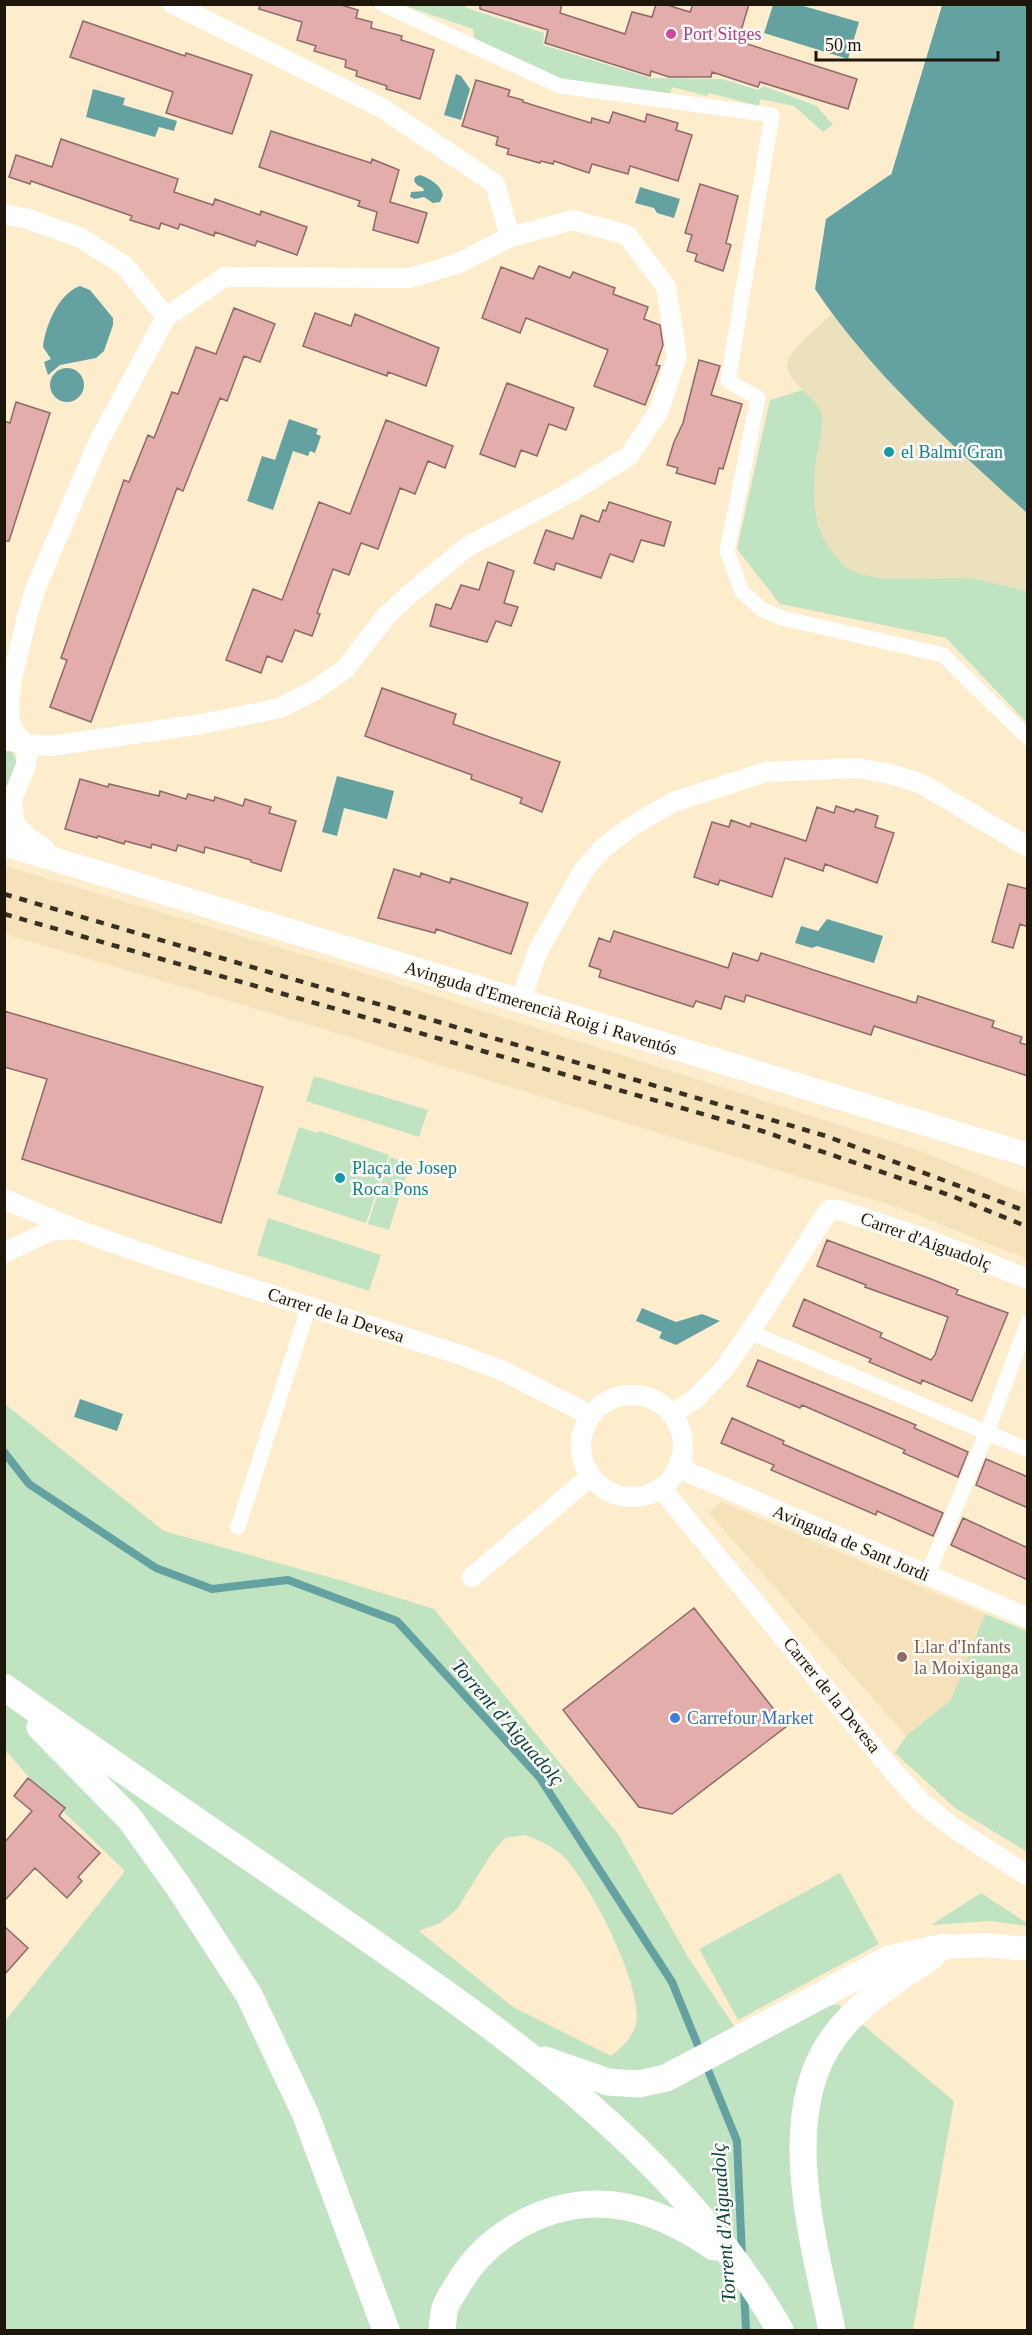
<svg xmlns="http://www.w3.org/2000/svg" width="1032" height="2335" viewBox="0 0 1032 2335" font-family="Georgia,serif">
<style>
.built{fill:#f5e2bb}
.green{fill:#c0e4c1;fill-rule:evenodd}
.sand{fill:#ebe1bc}
.water{fill:#64a2a2}
.pier{fill:#fdedcd}
.lines{fill:none;stroke-linecap:round;stroke-linejoin:round}
.stream{stroke:#64a2a2;stroke-width:8}
.building{fill:#e3adab;stroke:#8d6a69;stroke-width:1.5}
.pedestrian{stroke:#fff;stroke-width:15}
.minor{stroke:#fff;stroke-width:20}
.tertiary{stroke:#fff;stroke-width:24}
.secondary{stroke:#fff;stroke-width:27}
.rail{stroke:#383123;stroke-width:4.5;stroke-dasharray:8 8;stroke-linecap:butt}
.hotel-dot{fill:#d1479c;stroke:#fffbf5;stroke-width:2}
.culture-dot{fill:#0f9aa8;stroke:#fffbf5;stroke-width:2}
.education-dot{fill:#8d6e63;stroke:#fffbf5;stroke-width:2}
.shop-dot{fill:#3f7fe0;stroke:#fffbf5;stroke-width:2}
.labels{text-anchor:middle;dominant-baseline:central;stroke-width:5;stroke-linejoin:round;paint-order:stroke}
.hotel-label{font-size:18px;fill:#b23c85;stroke:#fffbf5;text-anchor:start}
.culture-label{font-size:18px;fill:#0d838f;stroke:#fffbf5;text-anchor:start}
.street-label{font-size:18px;fill:#1c160b;stroke:#fffbf5}
.education-label{font-size:18px;fill:#785e54;stroke:#fffbf5;text-anchor:start}
.shop-label{font-size:18px;fill:#366cbe;stroke:#fffbf5;text-anchor:start}
.water-label{font-size:20px;font-style:italic;fill:#0a4546;stroke:#fffbf5}
</style>
<rect width="100%" height="100%" fill="#fdedcd"/>
<path class="built" d="M5,866L342,966L921,1151L1027,1195V1259L900,1208L317,1027L5,934Z
M721,1502L985,1614L951,1700L906,1736L709,1513Z"/>
<path class="green" d="M403,5H463L467,8L544,33L543,45L650,78L722,79L758,90L763,86L817,106L833,125L823,132L794,106L760,99L759,106L709,93L707,96L672,87L670,94L564,79L520,67L475,42L473,29Z
M802,390C810,396 820,405 822,415C825,430 818,447 816,462C814,484 815,505 818,527L915,578H972L1027,591V723L946,638L780,604L737,549L770,400Z
M5,751H12L17,762L5,791Z
M314,1076L428,1110L419,1137L306,1101Z
M299,1127L318,1133L320,1131L389,1155L366,1223L277,1194Z
M390,1157L410,1163L389,1230L368,1224Z
M268,1218L381,1255L369,1291L257,1255Z
M5,1404L164,1531L343,1581L434,1609L618,1834L688,1957L734,2026L838,2004L954,2101L913,2330H5V2021L125,1871L34,1783L5,1750ZM525,1835C538,1840 550,1845 561,1854C589,1880 644,1987 636,2024C632,2039 621,2048 611,2056L513,2007L419,1931L440,1923L457,1909L492,1853L505,1838Z
M985,1614L1027,1631V1852L955,1808L895,1753L906,1736L951,1700Z
M840,1873L879,1944L738,2020L699,1949Z
M981,1893L1027,1923V1926L990,1921L931,1925Z"/>
<path class="sand" d="M832,314L870,358L950,443L1027,513V591L972,578L886,579C874,577 857,574 846,568C842,565 838,558 834,554C812,528 812,495 816,462C818,447 823,432 822,417C820,396 781,382 788,361C793,346 820,326 832,314Z"/>
<path class="water" d="M773,5H800L859,22L848,59L764,33Z
M942,5H1027V513C953,446 871,373 815,289L826,219L891,174Z
M456,74L461,76L470,89L461,120L444,115Z
M93,89L125,98L123,105L177,121L174,131L159,127L155,137L86,117Z
M420,175C429,178 441,185 443,195L440,202L433,203L424,197L415,199L410,197L411,192L424,191L423,188L417,185L414,181L415,177Z
M640,187L680,199L674,218L657,213L654,208L635,203Z
M80,286L90,290L113,318V325L104,351L96,358L60,365L48,375L44,362L51,359L43,347C45,326 59,293 80,286Z
M50 385a17 17 0 1 1 34 0a17 17 0 1 1-34 0Z
M289,419L318,429L316,434L321,436L315,453L310,451L308,456L293,451L273,510L247,501L262,456L275,460Z
M337,776L394,791L387,819L344,808L337,836L322,832Z
M827,919L883,936L874,963L817,946L812,948L795,943L801,926L818,931Z
M642,1308L676,1322L702,1314L720,1321L676,1345L659,1338L662,1332L636,1321Z
M80,1399L123,1414L117,1431L74,1417Z"/>
<path class="pier" d="M939,4L942,5L891,175L887,174Z"/>
<g class="lines">
<path class="stream" d="M4,1452L29,1484L156,1568L212,1589L288,1580L397,1621L540,1778L672,1982L737,2141L742,2257
M744,2290L746,2330"/>
</g>
<path class="building" d="M260,4H338L358,10L356,18L372,22L371,28L402,36L401,40L434,50L420,99L386,89L387,86L356,76L357,71L345,67L346,60L314,51L316,46L297,40L302,22L259,9Z
M480,4H562L560,13L625,34L632,12L652,17L656,4H664L690,12L693,4H749L738,41L857,79L848,109L760,82L758,87L712,72L711,77H669L651,71L650,76L545,43L548,30L480,9Z
M83,21L185,56L186,53L252,75L232,134L166,113L173,92L70,57Z
M476,80L510,90L508,96L523,100V102L591,123L592,118L609,123L613,112L645,122L647,114L678,123L676,130L692,135L678,181L630,166L628,174L592,164L589,173L554,161L553,164L541,161L540,163L507,154L509,149L496,145L498,137L462,126Z
M271,131L371,163L372,159L399,170L390,202L427,213L418,243L373,230L377,212L358,206L360,201L259,167Z
M61,139L178,179L174,192L213,205L215,199L260,215L261,211L307,227L297,255L257,241L255,246L215,232L214,236L180,224L178,229L161,223L159,229L130,220L132,216L31,181L30,184L9,177L16,155L52,167Z
M700,184L738,196L726,243L731,245L723,271L695,261L697,254L687,251L692,235L685,233Z
M539,266L570,278L573,272L615,288L613,294L648,307L644,319L660,325L663,345L656,365L660,366L645,405L594,386L608,350L526,318L520,333L482,318L501,267L533,279Z
M234,308L275,324L260,362L244,356L227,401L220,398L183,491L177,488L91,722L50,707L67,660L61,658L124,480L129,482L148,435L154,438L172,392L178,394L196,347L216,354Z
M315,313L351,326L355,314L439,348L426,386L388,372L387,376L303,346Z
M699,360L720,366L711,395L742,404L723,469L719,468L715,484L676,473L678,468L667,465L674,442L683,423Z
M507,383L574,408L566,430L549,424L537,456L521,450L515,467L480,454Z
M16,402L50,413L9,541H4V421L10,423Z
M386,420L453,446L445,468L428,461L415,494L400,488L378,549L361,543L349,575L333,569L317,613L320,614L312,636L295,630L282,662L267,656L261,673L226,660L253,589L282,600L319,502L350,514Z
M609,502L671,522L664,546L641,540L633,562L610,554L601,578L556,563L554,570L534,563L546,530L573,539L581,515L599,522L603,510L606,511Z
M488,562L514,571L504,603L518,607L511,626L496,621L487,642L430,626L436,604L451,609L461,585L479,590Z
M382,688L456,714L453,724L560,762L542,812L520,803L522,798L471,779L472,775L365,736Z
M80,779L108,787L109,784L159,796L160,791L186,799L188,794L214,801L215,797L243,806L245,799L271,807L269,813L296,821L281,871L251,862V860L205,847L204,853L178,845L176,851L152,844L151,848L125,841L124,844L98,836L97,838L65,829Z
M836,806L854,812L856,809L878,816L875,827L894,833L877,883L825,864L823,871L785,858L772,897L720,880L718,885L694,877L712,822L729,827L731,820L750,827L751,823L806,841L817,807L834,813Z
M394,869L420,877L421,873L450,883L451,878L528,903L511,954L436,929L435,933L378,918Z
M1008,884L1028,889V927L1020,924L1013,948L992,942Z
M614,931L728,968L733,953L758,961L761,953L916,1003L918,996L994,1021L992,1027L1022,1037L1020,1043L1028,1045V1076L874,1026L871,1035L746,995L744,1002L725,996L721,1009L696,1001L693,1007L599,977L601,970L589,966L599,938L610,942Z
M4,1011L263,1087L221,1223L22,1159L47,1079L4,1067Z
M827,1240L931,1279L958,1290L956,1294L1008,1313L972,1401L922,1380L921,1384L869,1362L871,1359L793,1326L804,1299L882,1333L880,1337L931,1360L935,1355L948,1317L865,1287L866,1285L817,1266Z
M758,1360L880,1410L916,1425L914,1428L968,1452L958,1477L903,1453L905,1450L802,1405L800,1408L747,1386Z
M732,1418L784,1441L783,1444L943,1513L933,1536L877,1511L876,1515L771,1470L774,1465L721,1443Z
M986,1459L1028,1477V1508L976,1485Z
M963,1518L1028,1548V1580L951,1545Z
M694,1608L787,1726L672,1814L639,1807L563,1710Z
M28,1778L65,1808L59,1816L100,1853L78,1877L82,1881L67,1898L35,1868L4,1901V1843L32,1811L14,1796Z
M4,1926L28,1948L4,1975Z"/>
<g class="lines">
<path class="pedestrian" d="M382,4L560,86L772,115L728,381L758,398L727,551L742,592L763,610L782,618L943,655L1028,738
M750,1332L1028,1450
M238,1527L309,1306
M927,1576L987,1432L1028,1322"/>
<path class="minor" d="M173,4L382,108L495,184L510,237
M4,214L28,219L81,238L125,266L166,317
M4,740L25,744L51,746L202,724L280,708L315,690L345,669L387,615L411,593L467,547L571,492L629,456L659,411L677,356L666,287L627,235L573,220L510,237L459,263L410,278L225,277L166,317L99,441L36,587L27,617L12,679L9,703L10,721L14,732L25,744L27,754L26,765L12,800L15,828
M520,1002L538,951L583,871L602,849L629,828L673,802L766,772L858,768L890,774L920,783L1028,847
M4,1199L75,1229L156,1258L461,1355L501,1370L590,1415
M4,1253L50,1231L74,1229
M581 1446a51 51 0 1 1 102 0a51 51 0 1 1-102 0Z
M673,1414L695,1399L723,1370L750,1332L829,1210H839L921,1237L1028,1279
M679,1462L690,1473L1028,1618
M661,1488L892,1770L922,1803L954,1828L1028,1876
M472,1577L591,1476"/>
<path class="tertiary" d="M4,817L28,840L43,850
M4,844L1028,1155
M944,1947L984,1945L1028,1949"/>
<path class="secondary" d="M4,1687C118,1768 234,1846 348,1925C511,2038 680,2155 780,2330
M40,1727L130,1819L178,1886L249,1995L305,2113L386,2330
M545,2060L608,2082L638,2084L666,2078L889,1959L944,1947
M442,2330C443,2323 443,2315 445,2308C447,2301 452,2294 456,2288C483,2239 538,2205 595,2204C638,2203 679,2223 714,2247
M832,2330C814,2243 776,2115 834,2037C859,2002 897,1980 932,1956"/>
<path class="rail" d="M4,894L826,1136L1028,1212
M4,914L762,1131L952,1196L1028,1227"/>
</g>
<circle class="hotel-dot" cx="671" cy="34" r="6"/>
<g class="culture-dot">
<circle cx="889" cy="452" r="6"/>
<circle cx="340" cy="1178" r="6"/>
</g>
<circle class="education-dot" cx="902" cy="1657" r="6"/>
<circle class="shop-dot" cx="675" cy="1718" r="6"/>
<g class="labels">
<g class="hotel-label">
<text x="683" y="34">Port Sitges</text>
</g>
<g class="culture-label">
<text x="901" y="452">el Balmí Gran</text>
<text x="352" y="1168">Plaça de Josep<tspan x="352" dy="21">Roca Pons</tspan></text>
</g>
<g class="street-label">
<text transform="translate(541 1008) rotate(17)">Avinguda d'Emerencià Roig i Raventós</text>
<text transform="translate(926 1241) rotate(20)">Carrer d'Aiguadolç</text>
<text transform="translate(336 1315) rotate(18)">Carrer de la Devesa</text>
<text transform="translate(851 1543) rotate(23)">Avinguda de Sant Jordi</text>
<text transform="translate(832 1695) rotate(51)">Carrer de la Devesa</text>
</g>
<g class="education-label">
<text x="914" y="1647">Llar d'Infants<tspan x="914" dy="21">la Moixiganga</tspan></text>
</g>
<g class="shop-label">
<text x="687" y="1718">Carrefour Market</text>
</g>
<g class="water-label">
<text transform="translate(508 1722) rotate(49)">Torrent d'Aiguadolç</text>
<text transform="translate(723 2223) rotate(-94)">Torrent d'Aiguadolç</text>
</g>
</g>
<rect width="1032" height="2335" fill="none" stroke="#1c160b" stroke-width="12"/>
<path d="M816 51v9h182v-9" fill="none" stroke="#1c160b" stroke-width="3"/>
<text x="825" y="51" font-size="18" fill="#1c160b" stroke="#fffbf5" stroke-width="4.5" paint-order="stroke">50 m</text>
</svg>
